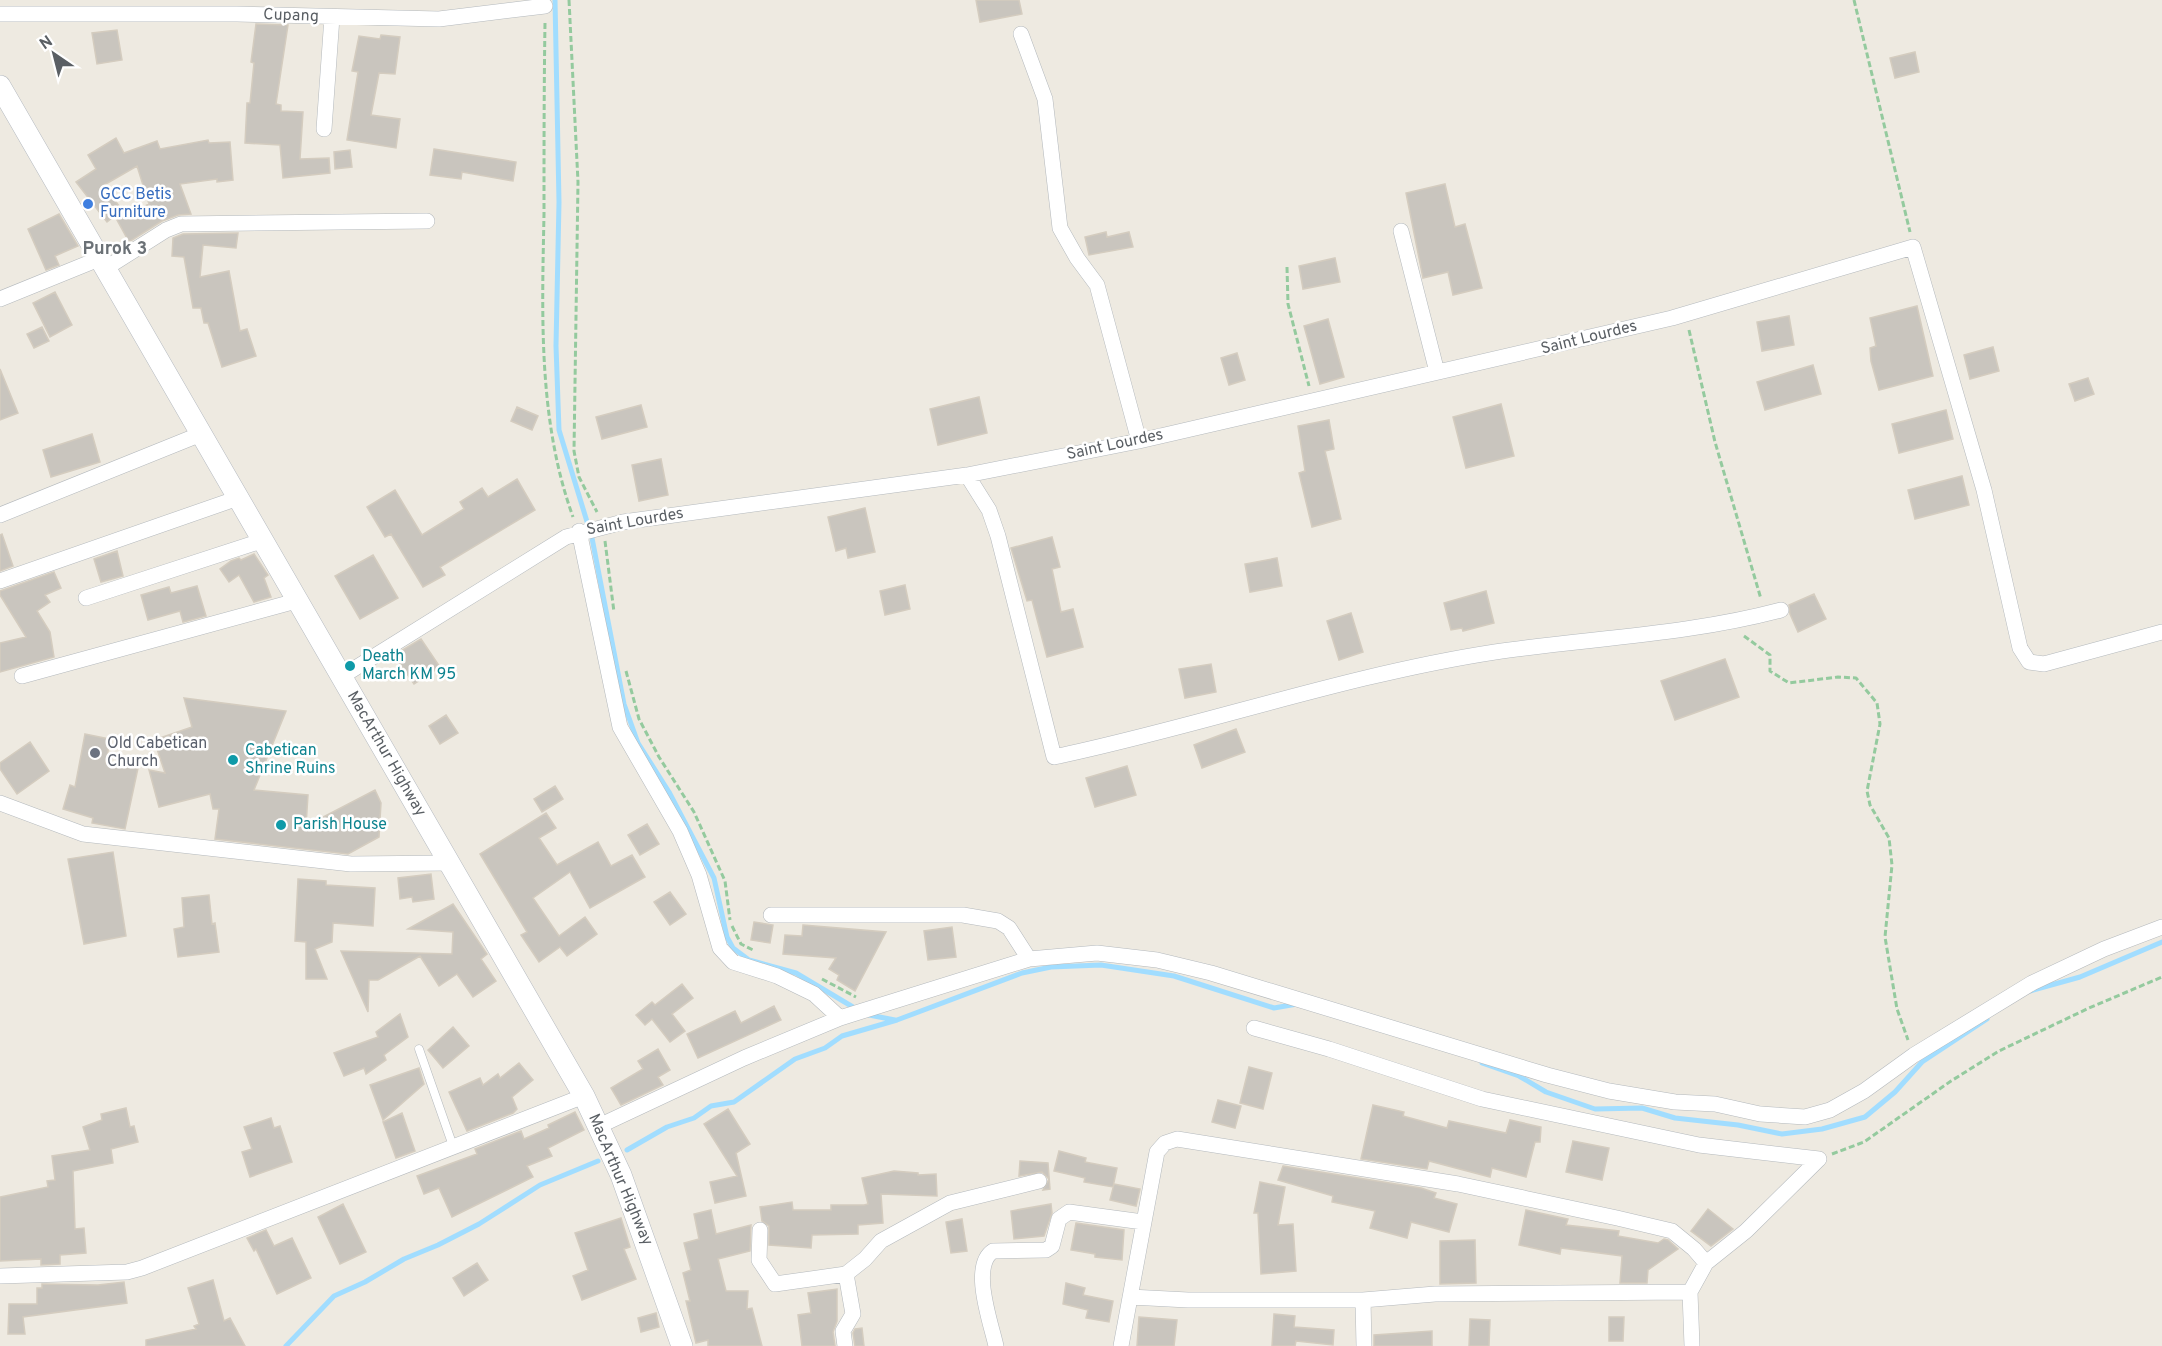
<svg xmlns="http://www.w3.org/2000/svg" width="2162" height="1346" viewBox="0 0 2162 1346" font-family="Overpass,sans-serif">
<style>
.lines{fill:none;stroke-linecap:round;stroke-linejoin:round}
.stream{stroke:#a1ddff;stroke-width:5}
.building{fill:#c9c5be;stroke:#d4ccbf;stroke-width:1.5}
.service-casing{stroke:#b4b9bd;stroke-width:9}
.minor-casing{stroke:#b4b9bd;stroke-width:16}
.secondary-casing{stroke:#b5bac0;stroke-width:22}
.path{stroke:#94ca9e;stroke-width:3;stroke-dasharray:6 3;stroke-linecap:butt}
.service{stroke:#fff;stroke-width:8}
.minor{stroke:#fff;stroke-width:15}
.secondary{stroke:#fff;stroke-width:21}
.shop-dot{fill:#3f7fe0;stroke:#fff;stroke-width:2}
.culture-dot{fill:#0f9aa8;stroke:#fff;stroke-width:2}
.worship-dot{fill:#6b7280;stroke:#fff;stroke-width:2}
.labels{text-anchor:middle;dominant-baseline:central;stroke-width:5;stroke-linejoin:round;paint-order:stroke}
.street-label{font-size:16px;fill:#5a5f64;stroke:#fff}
.shop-label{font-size:16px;fill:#366cbe;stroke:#fff;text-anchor:start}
.culture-label{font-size:16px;fill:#0d838f;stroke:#fff;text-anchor:start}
.worship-label{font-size:16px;fill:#5b616d;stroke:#fff;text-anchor:start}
.neighbourhood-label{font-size:18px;font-weight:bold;fill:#6b7176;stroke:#fff}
</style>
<rect width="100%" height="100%" fill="#eeeae1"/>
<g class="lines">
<path class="stream" d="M555,0L559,202L556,346L559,430L592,538L624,704L638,743L669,792L714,878L727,937L733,948L749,960L796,973L858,1010
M2030,991L2080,977L2162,942
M869,1015L895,1020
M1482,1063L1519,1076L1546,1092L1595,1109L1642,1108L1675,1118L1738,1125L1782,1134L1822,1129L1865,1117L1895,1092L1922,1062L1987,1019
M627,1150L667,1127L694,1118L711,1106L734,1102L795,1059L825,1048L842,1036L897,1020L1022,973L1051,967L1101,965L1174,976L1274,1008L1297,1004
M286,1346L334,1296L365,1282L404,1259L438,1245L479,1224L540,1185L598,1161"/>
</g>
<path class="building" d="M976,0H1019L1022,14L980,22Z
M256,24L288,25L276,104L281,105V111L303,112L300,159L329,158L330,173L283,178L280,145L245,143L247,103H250L254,63L251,62Z
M117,30L122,60L97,64L92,33Z
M381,35L400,37L395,74L379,73L371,115L400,119L396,148L347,140L358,72L352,71L359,36L380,39Z
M1915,52L1919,72L1895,78L1890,58Z
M116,138L124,153L157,141L160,149L208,140L209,143L230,142L233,180L217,182V179L180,184L191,214L178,215L162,221L129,242L117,220L149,204L137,166L104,185L122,210L107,222L76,182L96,169L88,155Z
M434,149L516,162L513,181L462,172L461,179L430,175Z
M350,150L352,167L335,169L334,152Z
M1445,184L1455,227L1465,224L1482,288L1453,295L1448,272L1423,278L1406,193Z
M59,214L78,246L55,256L59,265L46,270L28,229Z
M1106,232L1107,237L1129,232L1133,247L1089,255L1085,237Z
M238,233L236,248L203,245L200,277L229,271L240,331L247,329L256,356L222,367L208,323H204L201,308H193L184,257L172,256L173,238L183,234Z
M1335,258L1340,282L1303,289L1299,266Z
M55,292L72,325L50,337L33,303Z
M1917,306L1933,376L1879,390L1871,361L1870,348L1876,346L1870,318Z
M1789,316L1794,345L1762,351L1757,322Z
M1328,319L1344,377L1320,384L1304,326Z
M42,327L49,341L34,348L27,334Z
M1993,347L1999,371L1970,379L1964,355Z
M1237,353L1245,380L1229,385L1221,358Z
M1813,365L1821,394L1765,410L1757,382Z
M0,369L18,413L0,420Z
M2088,378L2094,394L2075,401L2069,384Z
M979,397L987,433L938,445L930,409Z
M1501,404L1514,456L1466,468L1453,417Z
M641,405L647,427L602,439L596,417Z
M517,407L538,416L532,430L511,421Z
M1946,410L1953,439L1899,453L1892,424Z
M1329,420L1334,449L1325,451L1341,519L1312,527L1299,473L1305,471L1298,426Z
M92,434L100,462L51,477L43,450Z
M661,459L668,495L639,501L632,465Z
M1962,476L1969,505L1915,519L1908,490Z
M517,479L535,510L440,567L445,575L423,587L391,534L385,537L367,507L395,490L422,535L464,509L460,502L482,488L488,497Z
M865,508L875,552L848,558L846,548L836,551L828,517Z
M2,534L13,566L0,571V535Z
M1052,537L1060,567L1052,569L1061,612L1073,609L1083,647L1047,657L1032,600L1027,601L1011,548Z
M117,551L123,576L101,582L94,559Z
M254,554L268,575L264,578L271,597L254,602L239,575L229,582L220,569L231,561L239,558L241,560Z
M373,555L398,598L360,619L335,576Z
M1277,558L1282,586L1250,592L1245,564Z
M54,572L61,588L45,595L50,602L37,611L50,632L54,657L0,672V643L26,637L0,595V591Z
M905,585L910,609L885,615L880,591Z
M197,586L206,616L183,622L180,611L148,620L141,595L169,587L171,593Z
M1486,591L1494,623L1463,631L1462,628L1451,630L1444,603Z
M1814,594L1826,619L1798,632L1790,614L1789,605Z
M1351,613L1363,652L1339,660L1327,621Z
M421,639L440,667L414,684L394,655Z
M1725,659L1739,697L1675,720L1661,681Z
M1211,664L1216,692L1185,698L1179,669Z
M184,698L286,711L254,790L308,795L306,826L375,790L381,803L379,837L348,854L215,839L219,809H213L210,794L159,807L149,770L165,773L154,740L192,727Z
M446,715L458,733L440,744L429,726Z
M1236,729L1245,752L1202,768L1194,745Z
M85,734L110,739L106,763L138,768L125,829L92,823L93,818L63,809L70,785L75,787Z
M30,742L49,771L17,794L0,769V763Z
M1127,766L1136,795L1095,807L1086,778Z
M555,786L563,799L542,812L534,799Z
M546,813L556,828L539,838L557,865L598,842L611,866L632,855L645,877L590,908L570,872L533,898L559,936L585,917L597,934L567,956L560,947L539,962L521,935L527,932L480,854Z
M647,824L659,844L640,855L628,835Z
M113,852L126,936L84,944L68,859Z
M431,874L434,899L413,902L412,897L400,899L398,878Z
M298,879L326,881V885L375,888L373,926L333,923L332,942L315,949L327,979H306V942L295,941Z
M670,892L686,914L670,925L654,902Z
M209,895L212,924L215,923L219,952L178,957L174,929L184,927L182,898Z
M453,904L487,954L481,959L496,981L473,997L457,974L439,986L420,956L378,980H369L368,1012L341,951L452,954L453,932L408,929Z
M754,922L773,925L770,943L751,940Z
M803,925L886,932L855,991L837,980L839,975L829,969L836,958L783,954L785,935L802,936Z
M952,927L956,957L928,960L924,931Z
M682,984L693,998L672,1014L685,1031L670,1042L652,1019L645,1025L636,1015L652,1002L655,1005Z
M774,1006L781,1020L698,1058L687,1034L735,1011L741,1023Z
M400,1014L408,1037L384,1055L386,1060L366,1074L364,1068L344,1076L334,1053L378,1037L376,1032Z
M453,1027L469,1046L443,1068L428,1050Z
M658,1049L670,1070L658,1077L663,1085L621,1105L611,1088L643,1069L638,1061Z
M519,1063L533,1080L512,1097L517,1109L513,1113L467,1131L449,1092L480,1078L483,1085L498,1074L500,1078Z
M1249,1067L1272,1073L1263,1109L1240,1103Z
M419,1068L424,1084L383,1120L370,1085Z
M1218,1100L1241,1106L1235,1128L1212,1122Z
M1373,1105L1404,1112L1403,1116L1447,1128L1449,1121L1506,1133L1510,1120L1541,1127L1540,1142H1535L1526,1177L1492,1168L1490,1177L1429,1161L1427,1169L1361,1159Z
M126,1108L130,1127L134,1126L138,1142L111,1149L113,1163L73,1171L75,1229L84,1228L86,1253L60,1255V1264L41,1265V1259L0,1261V1197L48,1187L47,1181L55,1180L52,1156L90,1150L83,1127L102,1120L101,1114Z
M728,1109L750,1144L736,1153L746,1196L715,1203L710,1182L737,1176L704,1124Z
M575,1112L584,1130L548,1148L552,1156L527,1166L533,1177L452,1217L439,1188L424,1194L417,1176L477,1154L475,1149L521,1131L524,1139L549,1128L548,1125Z
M402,1113L415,1151L396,1158L383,1122Z
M271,1118L274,1128L280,1126L292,1162L250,1177L242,1152L252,1149L244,1127Z
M1573,1141L1609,1148L1602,1180L1566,1172Z
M1059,1151L1086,1158L1085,1162L1117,1168L1113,1187L1084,1182L1085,1178L1054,1171Z
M1020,1161L1048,1163L1050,1189L1043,1190L1049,1179L1042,1172L1019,1176Z
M1283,1166L1421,1188L1436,1193L1434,1198L1457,1204L1449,1232L1411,1222L1407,1238L1370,1228L1375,1211L1332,1202L1333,1196L1278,1180Z
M894,1171L918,1173V1175L936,1174L937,1196L881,1194L883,1223L858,1225V1234L812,1235L811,1248L769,1245V1226L762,1221L760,1207L792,1202L793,1210H831V1205H864L868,1204L862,1178Z
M1260,1182L1285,1187L1278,1225L1293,1224L1296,1271L1261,1274L1258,1213H1254Z
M1114,1184L1140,1189L1136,1206L1110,1200Z
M343,1204L366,1252L340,1264L318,1217Z
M1051,1204L1052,1213L1044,1236L1014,1239L1011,1211Z
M1708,1209L1733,1229L1711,1246L1691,1231Z
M711,1210L716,1234L751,1225L750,1251L718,1259L726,1291H748L747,1309L752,1308L762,1346H708V1340L696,1343L686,1301H690L683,1273L691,1270L684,1243L699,1239L694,1214Z
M1526,1210L1568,1219L1566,1225L1619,1231L1618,1236L1658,1243L1664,1239L1668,1240L1678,1249L1648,1270L1647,1283H1620L1622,1256L1561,1248L1560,1254L1519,1245Z
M621,1218L630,1247L624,1249L636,1279L582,1300L573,1276L588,1270L575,1233Z
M962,1219L967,1251L951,1253L946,1222Z
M1076,1223L1124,1230L1122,1260L1095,1257V1254L1071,1250Z
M266,1230L274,1246L292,1238L311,1278L277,1294L256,1249L254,1251L247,1238Z
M1475,1240L1476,1283L1440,1284V1241Z
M477,1263L488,1280L464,1296L453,1278Z
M213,1280L224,1321L230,1318L245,1346H146V1340L196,1329L194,1326L199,1324L188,1288Z
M124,1282L127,1303L23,1317L25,1334H8L9,1304H37V1288H42V1284L98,1285Z
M1066,1283L1085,1288L1083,1295L1113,1301L1109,1322L1086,1318L1088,1310L1063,1304Z
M837,1289V1321L833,1332L835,1346H802L798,1315L811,1313L808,1293Z
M656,1313L659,1327L641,1332L638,1318Z
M1274,1314L1295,1316L1294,1327L1334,1330L1333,1345L1296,1341L1295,1346H1272Z
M1139,1317L1177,1320L1174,1346H1137Z
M1609,1317H1624L1623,1341H1609Z
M1470,1319L1490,1320L1489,1346H1469Z
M862,1328L864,1346H855L853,1333L855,1329Z
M1432,1331V1346H1374V1335Z"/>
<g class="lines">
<g class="service-casing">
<path id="service" d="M419,1049L453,1146"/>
</g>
<g class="minor-casing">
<path id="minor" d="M0,14H237L439,19L545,6
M1021,34L1045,99L1060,228L1077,258L1097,285L1139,441
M324,129L332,17
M1401,231L1437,372
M106,268L166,230L181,224L427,221
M0,299L101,258
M967,475L989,510L998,536L1054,757C1202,726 1345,675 1495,652C1591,638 1687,635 1781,610
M0,515L201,434
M579,531L620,727L680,831L699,875L720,948L733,962L777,976L814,994L840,1018
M0,581L238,498
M86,598L261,541
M22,676L296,601
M341,677L566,537L623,522L967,475L1139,441L1672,318L1913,247L1984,490L2020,648L2029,662L2044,664L2162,632
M0,803L83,834L351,864L449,863
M1029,959L1097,953L1157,960L1211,973L1547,1075L1609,1091L1675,1102L1715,1104L1760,1114L1805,1117L1830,1110L1864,1091L1914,1055L2032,983L2104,949L2162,927
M1254,1028L1329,1049L1482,1099L1699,1145L1819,1159
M599,1126L744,1058L840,1018L1029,959L1009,928L998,921L963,915H771
M760,1230L759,1260L775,1284L846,1274
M0,1276L127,1272L142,1268L584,1096
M1130,1297L1188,1300H1363L1435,1294L1690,1292
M1363,1300L1364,1346
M845,1346L843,1331L853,1314L846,1274L865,1259L881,1241L950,1203L1039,1181
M996,1346C991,1323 970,1266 993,1251L1046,1250L1052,1246L1059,1219L1069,1212L1143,1222
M1121,1346L1157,1152L1165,1143L1177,1139L1458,1184L1617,1218L1672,1231L1694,1249L1706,1263
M1692,1346L1690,1292L1706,1263L1746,1231L1819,1159"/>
</g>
<g class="secondary-casing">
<path id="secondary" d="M0,86L584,1096L621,1175L682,1346"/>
</g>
<path class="path" d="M569,0L578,182L574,451L579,477L597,512
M1854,0L1910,232
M545,23C544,87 544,151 544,214C542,316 538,420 573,517
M1287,267L1288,304L1309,386
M1689,330L1715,442L1761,599
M605,541L614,612
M1744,636L1770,655V671L1789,683L1838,677L1856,678L1877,703L1880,724L1867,791L1870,805L1889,838L1892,865L1885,937L1897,1009L1908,1040
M626,671L639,719L659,757L694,812L725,881L730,920
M732,926L741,944L755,951
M822,979L856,997
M1832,1154L1864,1142L1951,1081L1999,1051L2089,1008L2162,977"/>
<use href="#service" class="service"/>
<use href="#minor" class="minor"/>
<use href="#secondary" class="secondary"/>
</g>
<circle class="shop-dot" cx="88" cy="204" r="6"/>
<g class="culture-dot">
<circle cx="350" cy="666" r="6"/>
<circle cx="233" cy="760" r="6"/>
<circle cx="281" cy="825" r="6"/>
</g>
<circle class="worship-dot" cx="95" cy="753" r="6"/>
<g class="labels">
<g class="street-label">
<text transform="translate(291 16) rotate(2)">Cupang</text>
<text transform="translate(1589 338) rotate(-14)">Saint Lourdes</text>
<text transform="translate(1115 445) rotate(-12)">Saint Lourdes</text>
<text transform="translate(635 522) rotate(-10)">Saint Lourdes</text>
<text transform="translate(386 754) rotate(60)">MacArthur Highway</text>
<text transform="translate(620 1180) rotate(67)">MacArthur Highway</text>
</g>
<g class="shop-label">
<text x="100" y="195">GCC Betis<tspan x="100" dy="18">Furniture</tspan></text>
</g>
<g class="culture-label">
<text x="362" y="657">Death<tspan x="362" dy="18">March KM 95</tspan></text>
<text x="245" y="751">Cabetican<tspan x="245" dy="18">Shrine Ruins</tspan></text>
<text x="293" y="825">Parish House</text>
</g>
<g class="worship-label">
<text x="107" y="744">Old Cabetican<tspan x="107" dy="18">Church</tspan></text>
</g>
<g class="neighbourhood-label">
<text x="115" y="249">Purok 3</text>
</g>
</g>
<g transform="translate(54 54) rotate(325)" stroke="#ffffff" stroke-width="4.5" paint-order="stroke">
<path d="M0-4.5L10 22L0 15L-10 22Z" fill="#5a5f64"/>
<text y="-9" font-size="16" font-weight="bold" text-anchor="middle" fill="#5a5f64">N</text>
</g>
</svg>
